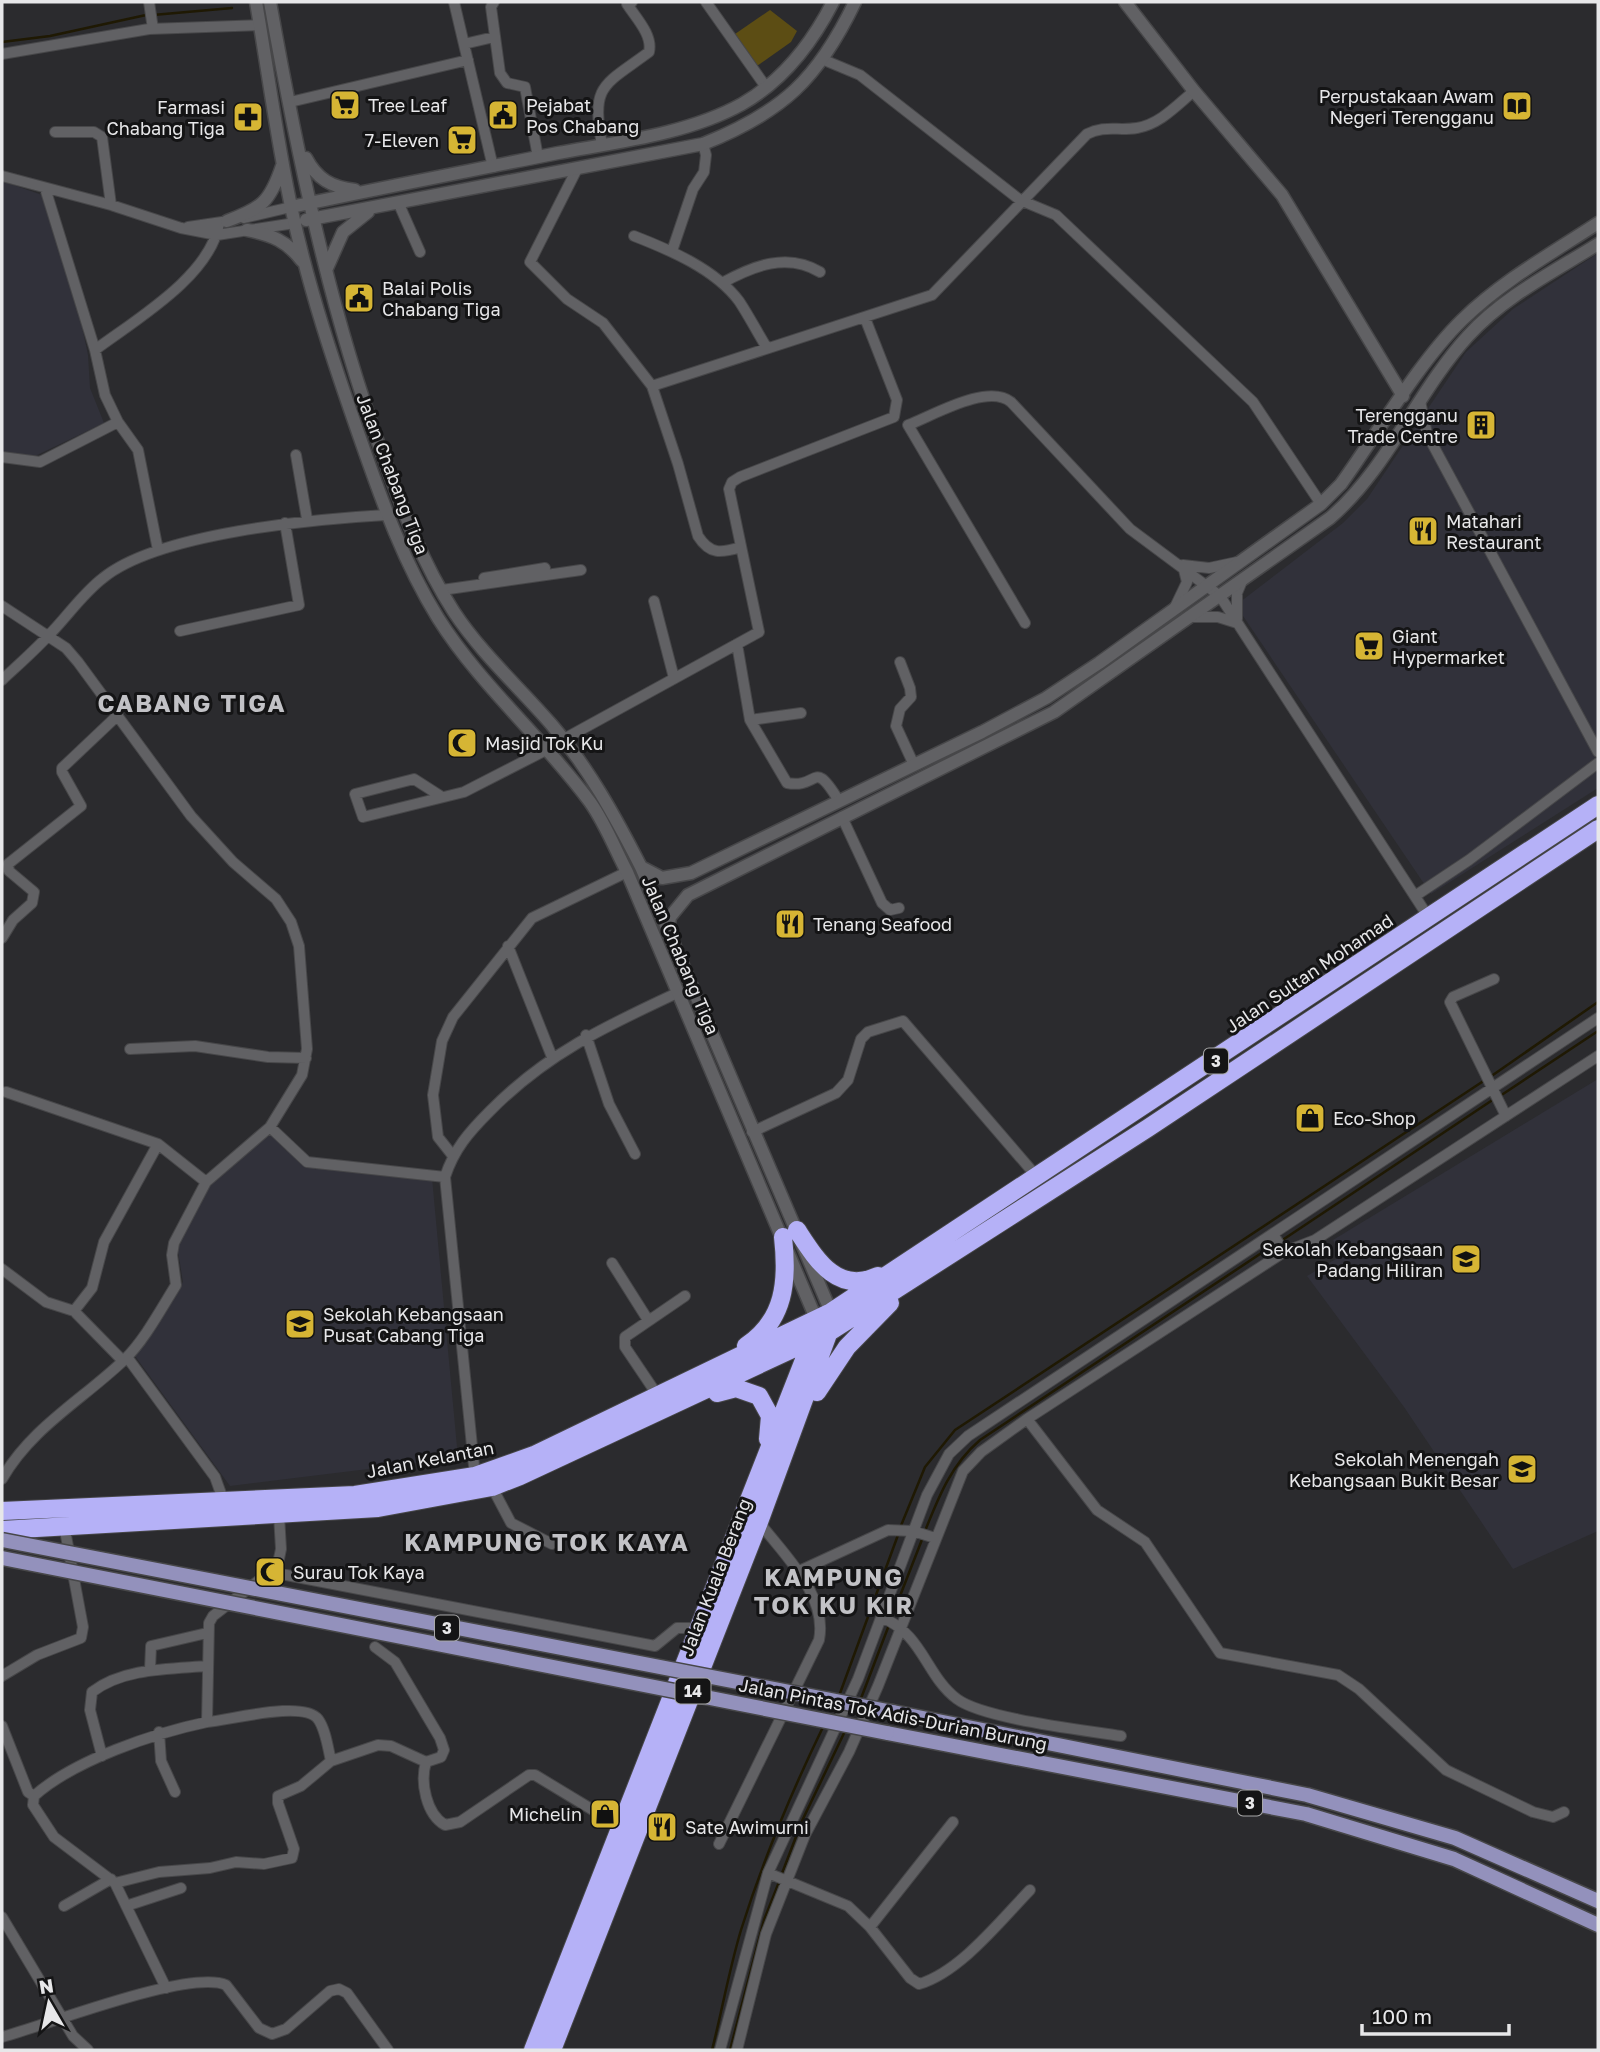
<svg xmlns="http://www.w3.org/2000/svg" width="1600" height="2052" viewBox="0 0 1600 2052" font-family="'Golos Text',sans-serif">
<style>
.built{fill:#31313a}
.green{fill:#5c4d14}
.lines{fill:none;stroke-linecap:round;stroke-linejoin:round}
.stream{stroke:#1f1903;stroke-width:2.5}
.street-casing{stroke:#474749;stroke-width:12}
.secondary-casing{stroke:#474749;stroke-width:15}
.primary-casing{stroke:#474749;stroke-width:17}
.highway-casing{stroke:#474749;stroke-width:20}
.street{stroke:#616164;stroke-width:10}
.secondary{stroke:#616164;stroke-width:12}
.primary{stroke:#9391bc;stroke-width:14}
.highway{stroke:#b5b1f7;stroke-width:18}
.primary-bridge-casing{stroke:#474749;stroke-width:17;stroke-linecap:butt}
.primary-bridge{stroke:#9391bc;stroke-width:14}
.labels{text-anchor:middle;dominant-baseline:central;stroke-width:6;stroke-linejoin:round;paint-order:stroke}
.shield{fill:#141415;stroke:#a8a8a9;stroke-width:2}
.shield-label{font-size:16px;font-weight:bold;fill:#e7e7e9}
.poi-label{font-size:18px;fill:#e7e7e9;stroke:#141415;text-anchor:start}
.street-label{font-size:18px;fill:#e7e7e9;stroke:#141415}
.district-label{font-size:24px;font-weight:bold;letter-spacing:2px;fill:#c2c2c6;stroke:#141415}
</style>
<rect width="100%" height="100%" fill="#2b2b2e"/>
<path class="built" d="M2,181L42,195L77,303L88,355L90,388L104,423L35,456L2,452Z
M1598,253V788L1431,894L1241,613L1240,602L1343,523L1367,499L1466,352L1513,309Z
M1598,1079V1531L1513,1569L1404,1407L1307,1276L1341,1256L1333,1240Z
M271,1131L309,1166L432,1178L458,1458L230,1486L135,1356L183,1282L177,1245L207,1182Z"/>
<path class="green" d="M770,10L797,31L791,42L757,66L735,34Z"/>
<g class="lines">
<path class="stream" d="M153,15L232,8
M2,42L50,36L146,15
M1490,1077L1598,1002
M1500,1096L1598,1031
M1281,1241L1494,1099
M900,1528L925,1467L955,1430L1485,1080
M925,1531C939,1496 951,1465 980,1440L1275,1244
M891,1619L923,1537
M839,1696L898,1535
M860,1701L889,1625
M781,1876L802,1821L846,1729
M712,2050C722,2011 729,1970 741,1930C763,1860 791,1793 823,1727
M730,2050L764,1920L779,1882"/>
<g class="street-casing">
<path id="street" d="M149,2L153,29
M454,2L493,167
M494,2L491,7L500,73L507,83L525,87L538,157
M706,2L766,87
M464,44L494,37
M2,54L149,29L260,25
M824,60L860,75L1020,200L1056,215L1253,402L1321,504
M290,102L468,60
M55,132H94L102,137L111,205
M602,145C591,84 603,86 649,52C653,35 636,18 627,4L632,2
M577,169L530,262L567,299L603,323L652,386L678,464L698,536C710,555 721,553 741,547
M2,176L111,205L181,228L217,235L295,223
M45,188L95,350L105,395L118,422L138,450L158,550
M398,202L420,252
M244,218L291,207
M188,227L222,222
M634,236C670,250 715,269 739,301C749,316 757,332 767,348
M672,251L693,189L704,172L706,155L703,144
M722,283C753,266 787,252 820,272
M95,350C135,320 211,276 219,223
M652,386L932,295L1087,134C1104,125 1118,131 1137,128C1160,124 1176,106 1194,91
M1420,401L1427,434L1598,752
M296,455L307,519
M2,457L40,462L118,422
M1183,565L1209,568L1237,562
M484,578L545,568
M442,590L581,570
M654,601L674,678
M2,606L66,648L78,662L191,816L233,862L276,899L291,922L299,946L307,1049L302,1075L270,1127L206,1182L174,1243L172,1255L176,1285C161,1309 144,1341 124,1360C82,1400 31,1428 2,1479
M1175,607L1187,582L1183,566
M1191,617H1218L1237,623
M1237,619V593L1242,581
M1025,623L908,425C934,415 988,383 1011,402L1130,529L1220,596L1429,918
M180,631L299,605L285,523
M737,644L750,720L787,783C820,789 812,757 839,801
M900,662L910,688L911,697L900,709L896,726L914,765
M2,680C17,666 33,652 48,636C67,617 82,594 103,578C158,533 315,519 386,515
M750,720L801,713
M564,739L759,632L729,489L732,482L740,477L894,417L897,400L865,318
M442,797L414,779L355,794L363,817L464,792L548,749
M842,817L882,903L890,910L899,908
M1415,896L1469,860L1598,763
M2,938L13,920L32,903L34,892L9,871L8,864L81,806L62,772V768L118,715
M508,946L552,1057
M1494,979L1453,997L1450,1002L1506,1116
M586,1035L609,1104L635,1154
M130,1049L195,1046L268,1057L306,1058
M6,1092L158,1144L206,1182
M270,1127L307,1162L445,1177
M752,1132L836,1093L848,1080L861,1039L868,1032L903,1021L1038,1178
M453,1156L438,1137L433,1095L442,1041L453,1017L532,918L627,872
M1273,1234L1284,1252
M612,1263L648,1320
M2,1269L46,1302L74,1311L123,1361
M74,1311L92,1288L104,1242L158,1144
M127,1357L215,1477L224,1502
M658,1396L625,1347V1337L685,1296
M1027,1419L1097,1510L1145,1542L1220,1653L1338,1675L1359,1689L1446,1770L1533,1812L1553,1817L1564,1812
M475,1476L445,1177C454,1149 469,1132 490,1111C546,1054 606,1026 677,993
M492,1487L511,1523L552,1544
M797,1572L888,1530L913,1531L935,1538
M276,1573L655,1646L677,1628H700
M881,1617C923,1634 926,1676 957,1699C984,1719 1085,1730 1121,1736
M150,1670L151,1646L207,1633
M2,1676L37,1655L81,1638L83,1627L64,1525
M207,1722C231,1720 303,1700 318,1719C326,1730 328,1749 331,1761
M2,1726L28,1792L34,1796
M159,1732L161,1761L175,1792
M102,1756L90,1710L92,1692C123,1668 170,1669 207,1666
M426,1762C420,1782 426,1814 445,1825L460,1822L529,1775H535L621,1827
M719,1844L819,1640C828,1595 784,1555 759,1522
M768,1873L848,1906L870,1927L953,1822
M115,1883L159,1872L210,1868L236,1862L264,1864L292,1858L294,1849L278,1803V1796L301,1786L331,1761L378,1745L391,1746L426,1762L441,1757L444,1750L440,1738L395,1662L375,1647
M64,1906L111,1879
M126,1906L181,1888
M2,1917L73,2036L88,2050
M870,1927L910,1978L919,1984C960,1972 1000,1921 1030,1890
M166,1988L115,1883L54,1837L33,1805L34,1796C74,1760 155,1733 207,1722L209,1623L213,1616L262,1578L276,1573L281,1549L279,1515
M2,2037C47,2025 189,1969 226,1985L259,2028L272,2034L286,2029L330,1991L339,1989L347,1993L388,2050
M720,2050L768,1873L858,1679L927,1495L949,1454L968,1436L1598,1018
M737,2050L766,1934L805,1835L849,1752L878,1686L963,1471L981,1452L1027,1419L1284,1252L1315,1240L1598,1056"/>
</g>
<g class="secondary-casing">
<path id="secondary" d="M256,2C268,71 277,142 292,211C309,290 335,367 362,444C383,504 404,563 438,618C480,685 543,738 590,802C605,823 615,849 627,872L817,1321
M270,2C297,153 328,304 380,448C401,505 421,561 454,612C481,653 519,687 551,724C588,767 615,816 641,867L831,1312
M1125,2L1194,91L1282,195L1403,396
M306,158C317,179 331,187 355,190
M291,207C379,188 469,171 558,153C618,142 688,134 742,104C784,80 812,43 833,2
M306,220L703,144C783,112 818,79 855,2
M227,221C262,208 270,202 282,166
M247,230C272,235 287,241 302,261
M327,268L343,232L368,212
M641,867L662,878L691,873L982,732L1046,698L1099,663L1321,504L1341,484C1377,434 1419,362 1462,320C1502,281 1552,253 1598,223
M668,931L670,917L688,895L1054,712L1330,518C1388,468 1417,392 1468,336C1503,297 1555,271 1598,244"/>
</g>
<g class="primary-casing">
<path id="primary" d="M893,1712L1307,1795L1455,1838L1598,1901
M887,1733L1306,1814L1454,1859L1598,1925"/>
</g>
<g class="highway-casing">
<path id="highway" d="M797,1230C816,1259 837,1295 878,1276
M746,1346C785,1320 788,1281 783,1237
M817,1392L847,1347L890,1303
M717,1393L736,1388L759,1396L770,1416L768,1439
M2,1511L355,1495L475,1476L534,1455L831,1312L1598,805
M2,1530L378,1508L492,1487L520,1476L831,1331L1148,1128L1598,829
M533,2050L813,1337
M552,2050L759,1522L831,1326"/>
</g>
<use href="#street" class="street"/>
<use href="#secondary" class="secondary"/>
<use href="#primary" class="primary"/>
<use href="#highway" class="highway"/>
<g class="primary-bridge-casing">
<path id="primary-bridge" d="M2,1540L893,1712
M2,1558L887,1733"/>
</g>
<use href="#primary-bridge" class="primary-bridge"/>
</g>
<defs>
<g id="supermarket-square" transform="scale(1.575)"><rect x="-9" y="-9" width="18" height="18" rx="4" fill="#d6b534" stroke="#141415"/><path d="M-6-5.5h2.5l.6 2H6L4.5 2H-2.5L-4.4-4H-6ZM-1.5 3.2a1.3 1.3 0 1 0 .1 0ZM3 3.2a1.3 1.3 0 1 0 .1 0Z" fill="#111"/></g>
<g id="library-square" transform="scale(1.575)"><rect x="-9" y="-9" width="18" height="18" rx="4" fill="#d6b534" stroke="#141415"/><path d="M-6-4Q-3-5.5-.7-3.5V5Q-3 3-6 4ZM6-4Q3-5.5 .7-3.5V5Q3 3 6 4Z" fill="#111"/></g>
<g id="civic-square" transform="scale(1.575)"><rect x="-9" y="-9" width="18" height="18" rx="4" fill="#d6b534" stroke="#141415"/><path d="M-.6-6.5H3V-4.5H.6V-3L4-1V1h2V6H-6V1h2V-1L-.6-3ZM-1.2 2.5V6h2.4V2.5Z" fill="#111"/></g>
<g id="pharmacy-square" transform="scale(1.575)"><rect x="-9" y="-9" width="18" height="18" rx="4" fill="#d6b534" stroke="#141415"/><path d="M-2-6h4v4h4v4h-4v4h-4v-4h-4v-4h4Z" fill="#111"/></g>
<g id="building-square" transform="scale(1.575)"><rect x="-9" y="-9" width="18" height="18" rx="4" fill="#d6b534" stroke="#141415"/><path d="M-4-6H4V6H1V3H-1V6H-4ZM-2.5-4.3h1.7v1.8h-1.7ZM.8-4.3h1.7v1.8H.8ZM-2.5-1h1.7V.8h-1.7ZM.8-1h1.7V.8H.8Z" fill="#111"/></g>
<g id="restaurant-square" transform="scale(1.575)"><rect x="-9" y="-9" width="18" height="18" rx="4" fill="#d6b534" stroke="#141415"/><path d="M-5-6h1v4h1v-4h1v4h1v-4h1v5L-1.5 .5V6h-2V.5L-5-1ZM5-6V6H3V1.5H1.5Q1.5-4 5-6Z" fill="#111"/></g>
<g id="mosque-square" transform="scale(1.575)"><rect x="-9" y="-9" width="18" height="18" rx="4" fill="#d6b534" stroke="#141415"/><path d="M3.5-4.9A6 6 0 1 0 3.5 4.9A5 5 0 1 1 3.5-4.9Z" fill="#111"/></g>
<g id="shop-square" transform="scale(1.575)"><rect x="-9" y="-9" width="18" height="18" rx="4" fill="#d6b534" stroke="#141415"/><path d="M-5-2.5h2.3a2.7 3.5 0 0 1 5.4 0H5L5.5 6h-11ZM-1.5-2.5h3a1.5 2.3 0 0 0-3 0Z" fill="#111"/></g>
<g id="school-square" transform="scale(1.575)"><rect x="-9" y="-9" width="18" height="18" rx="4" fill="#d6b534" stroke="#141415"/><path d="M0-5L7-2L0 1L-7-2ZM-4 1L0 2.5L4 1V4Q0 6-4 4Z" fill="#111"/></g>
</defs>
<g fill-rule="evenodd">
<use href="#supermarket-square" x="345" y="105"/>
<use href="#library-square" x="1517" y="106"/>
<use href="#civic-square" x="503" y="115"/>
<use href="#pharmacy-square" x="248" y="117"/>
<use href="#supermarket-square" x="462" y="140"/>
<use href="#civic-square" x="359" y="298"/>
<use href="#building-square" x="1481" y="425"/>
<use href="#restaurant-square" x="1423" y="531"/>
<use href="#supermarket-square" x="1369" y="646"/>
<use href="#mosque-square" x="462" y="743"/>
<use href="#restaurant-square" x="790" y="924"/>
<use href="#shop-square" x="1310" y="1118"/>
<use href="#school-square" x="1466" y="1259"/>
<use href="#school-square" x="300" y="1324"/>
<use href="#school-square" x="1522" y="1469"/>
<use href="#mosque-square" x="270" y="1572"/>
<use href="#shop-square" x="605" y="1814"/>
<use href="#restaurant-square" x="662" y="1827"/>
</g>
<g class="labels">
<g class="shield">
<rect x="1204" y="1048.5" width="24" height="25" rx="5"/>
<rect x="435" y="1615.5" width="24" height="25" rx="5"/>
<rect x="675.5" y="1678.5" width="35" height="25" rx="5"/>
<rect x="1238" y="1790.5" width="24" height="25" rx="5"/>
</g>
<g class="shield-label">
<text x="1216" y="1061">3</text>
<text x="447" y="1628">3</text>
<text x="693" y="1691">14</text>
<text x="1250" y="1803">3</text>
</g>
<g class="poi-label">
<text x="1494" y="96" text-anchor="end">Perpustakaan Awam<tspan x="1494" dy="21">Negeri Terengganu</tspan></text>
<text x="368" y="105">Tree Leaf</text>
<text x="526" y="105">Pejabat<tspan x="526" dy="21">Pos Chabang</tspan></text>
<text x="225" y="107" text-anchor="end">Farmasi<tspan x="225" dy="21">Chabang Tiga</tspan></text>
<text x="439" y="140" text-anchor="end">7-Eleven</text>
<text x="382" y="288">Balai Polis<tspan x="382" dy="21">Chabang Tiga</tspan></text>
<text x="1458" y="415" text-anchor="end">Terengganu<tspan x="1458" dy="21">Trade Centre</tspan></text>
<text x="1446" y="521">Matahari<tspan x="1446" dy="21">Restaurant</tspan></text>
<text x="1392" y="636">Giant<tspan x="1392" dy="21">Hypermarket</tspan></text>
<text x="485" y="743">Masjid Tok Ku</text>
<text x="813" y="924">Tenang Seafood</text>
<text x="1333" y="1118">Eco-Shop</text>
<text x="1443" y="1249" text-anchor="end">Sekolah Kebangsaan<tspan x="1443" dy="21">Padang Hiliran</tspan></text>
<text x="323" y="1314">Sekolah Kebangsaan<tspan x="323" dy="21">Pusat Cabang Tiga</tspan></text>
<text x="1499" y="1459" text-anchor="end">Sekolah Menengah<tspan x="1499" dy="21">Kebangsaan Bukit Besar</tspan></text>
<text x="293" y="1572">Surau Tok Kaya</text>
<text x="582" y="1814" text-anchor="end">Michelin</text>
<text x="685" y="1827">Sate Awimurni</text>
</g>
<g class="street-label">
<text transform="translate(393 474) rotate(69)">Jalan Chabang Tiga</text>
<text transform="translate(681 955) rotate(67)">Jalan Chabang Tiga</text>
<text transform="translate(1309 973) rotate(-34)">Jalan Sultan Mohamad</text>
<text transform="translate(430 1459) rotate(-11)">Jalan Kelantan</text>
<text transform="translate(715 1577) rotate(-69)">Jalan Kuala Berang</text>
<text transform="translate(893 1714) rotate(11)">Jalan Pintas Tok Adis-Durian Burung</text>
</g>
<g class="district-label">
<text x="192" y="702">CABANG TIGA</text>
<text x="547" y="1541">KAMPUNG TOK KAYA</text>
<text x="834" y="1576">KAMPUNG<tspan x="834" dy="28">TOK KU KIR</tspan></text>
</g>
</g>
<rect width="1600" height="2052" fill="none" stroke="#e7e7e9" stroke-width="7"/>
<g transform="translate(49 2003) rotate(351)" stroke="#141415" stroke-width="5" paint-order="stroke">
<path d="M0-5L12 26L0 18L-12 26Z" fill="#e7e7e9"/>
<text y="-10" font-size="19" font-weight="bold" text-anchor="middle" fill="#e7e7e9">N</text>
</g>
<path d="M1362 2024v10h147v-10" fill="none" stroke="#e7e7e9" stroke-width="3.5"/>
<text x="1372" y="2024" font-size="21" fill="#e7e7e9" stroke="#141415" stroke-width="5" paint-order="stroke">100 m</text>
</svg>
